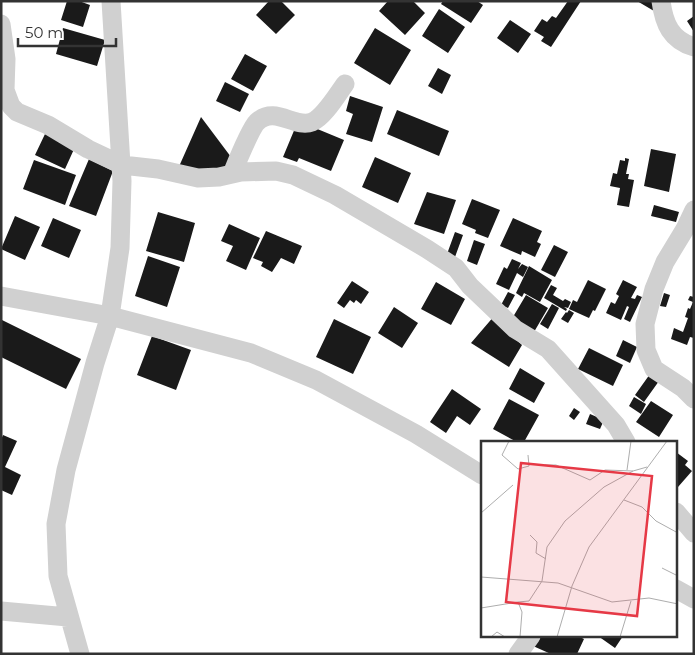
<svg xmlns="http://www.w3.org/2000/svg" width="695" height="655" viewBox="0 0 695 655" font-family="Montserrat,sans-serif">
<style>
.building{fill:#1a1a1a}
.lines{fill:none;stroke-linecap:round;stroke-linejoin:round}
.minor{stroke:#d0d0d0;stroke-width:19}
.inset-road{fill:none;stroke:#adadad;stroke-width:1}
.view{fill:#e63946;fill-opacity:0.15;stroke:#e63946;stroke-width:2.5}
.inset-edge{fill:none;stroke:#333;stroke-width:2.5}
</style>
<rect width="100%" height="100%" fill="#fff"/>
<path class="building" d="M67,1H79L90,5L83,27L61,20Z
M269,1H281L295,15L276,34L256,15Z
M388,1H413L425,13L405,35L379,11Z
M443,1H477L483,5L471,23L441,4Z
M568,1H581L551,47L541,41L544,37L534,31L542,19L547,22L552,16L556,18Z
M637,1H655L654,11Z
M439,9L465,27L448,53L422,36Z
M694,16V32L687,21Z
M510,20L531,34L518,53L497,38Z
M63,28L105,40L97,66L56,54Z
M375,28L411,50L390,85L354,63Z
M245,54L267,66L253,91L231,79Z
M438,68L451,75L442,94L428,86Z
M225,82L249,94L240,112L216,101Z
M350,96L383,107L372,142L346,134L353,114L346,111Z
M397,110L449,131L439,156L387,134Z
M201,117L231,157L228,169L177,171Z
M298,121L344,140L331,171L299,158L297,162L283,157Z
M45,134L75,147L65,169L35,155Z
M651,149L676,154L669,192L644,186Z
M375,157L411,173L398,203L362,187Z
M625,158L629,159L626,174H629L628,179L634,180L629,207L617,205L620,188L610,186L613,173L617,174L620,160L625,161Z
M89,159L113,171L96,216L69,206Z
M34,160L76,175L65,205L23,189Z
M427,192L456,200L444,234L414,224Z
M472,199L500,210L488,238L475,233L476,230L462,224Z
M654,205L679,212L676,222L651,216Z
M158,212L195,223L184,262L146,251Z
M15,216L40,227L25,260L1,249Z
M53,218L81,230L69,258L41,246Z
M513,218L542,231L537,242L541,244L535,257L522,251L521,255L500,246Z
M229,224L260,238L246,270L226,261L233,246L221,241Z
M266,231L302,246L294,264L281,258L272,272L261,266L263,262L253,258Z
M455,232L463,235L455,257L447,254Z
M474,240L485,244L477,265L467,261Z
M554,245L568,252L555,277L541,270Z
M148,256L180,267L167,307L135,296Z
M512,259L521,263L518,269L522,264L528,267L523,277L517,273L509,290L496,284L504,267L507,269Z
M529,266L552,280L540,302L524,293L522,297L516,293Z
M588,280L606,289L595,311L593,310L589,318L569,309L573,300L577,302Z
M623,280L637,287L631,298L635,299L637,295L642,297L630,322L624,319L629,307L627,306L621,320L606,313L611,302L615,304L619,296L616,294Z
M352,281L369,292L361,304L356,300L354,303L350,300L344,308L337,303Z
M436,282L465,299L451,325L421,309Z
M551,285L557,288L553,295L563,301L565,299L571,302L568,308L564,307L567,309L566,311L544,298Z
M508,292L515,295L508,308L501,305Z
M664,293L670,295L666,307L660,306Z
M526,295L548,308L534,332L510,322Z
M690,296L694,297V338L690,337L687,345L671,339L674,328L683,332L688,318L685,317L688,308L690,309L693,302L688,300Z
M552,304L559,308L548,329L540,324Z
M394,307L418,323L402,348L378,333Z
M569,310L574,313L568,323L561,319L566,312L567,313Z
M495,315L500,325L522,345L509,367L471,343Z
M334,319L371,337L353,374L316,357Z
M2,320L81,359L66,389L1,357Z
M152,336L191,350L176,390L137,375Z
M623,340L637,347L630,363L616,356Z
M589,348L623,365L613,386L578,369Z
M520,368L545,383L534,403L509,389Z
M650,374L659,381L644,402L635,395Z
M452,389L481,409L470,425L457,416L446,433L430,422Z
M634,397L646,404L641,414L629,406Z
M509,399L539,415L524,442H517L493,429Z
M651,401L673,415L659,437L636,422Z
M574,408L580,412L574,420L569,416Z
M590,414L604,420L600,429L586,424Z
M3,435L17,441L5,467L21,475L12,495L1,490V440Z
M676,452L688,461L685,465L692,471L678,487L676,486Z
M538,636H578L584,639L577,654H551L533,646Z
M598,636H623L615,648Z"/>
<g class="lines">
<path class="minor" d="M661,1C664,24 671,40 694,47
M1,24L6,59
M1,63L6,59L5,90L11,106L17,112L48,125L88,149L122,165L158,169L198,178L219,177L241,172L276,171L293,175L335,195L427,249L456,268L470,286L515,329L548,349L616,425L626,442
M232,174C236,164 251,128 257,122C275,105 295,129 312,122C324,117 337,95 345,84
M694,210L685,229L665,262L654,289L645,324L646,350L654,369L683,388L694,399
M1,296L110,316L251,353L316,380L416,434L482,475
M676,512L694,533
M676,589L694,599
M1,611L68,617
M80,654L58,576L56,524L66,470L95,363L110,316L120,248L122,181L111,1
M518,654L531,636"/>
</g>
<g transform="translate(481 441)">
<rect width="196" height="196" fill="#fff"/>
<path class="inset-road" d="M28,0L21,14L37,28L48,25L47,14M64,24H75L109,39L124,29L152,30M146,29L150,0M143,59L161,66L175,80L197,92M0,72L32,44M49,94L56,101L55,112L65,118M181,127L197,135M0,136L77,142L131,161L168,157L197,163M0,167L37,161M10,196L16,191L24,196M39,196L41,171L37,161L48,160L61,140L66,106L84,80L123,46L152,30L166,26M76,196L91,145L108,106L186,0M139,196L150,160"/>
<path class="view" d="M40,22L171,35L156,175L25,161Z"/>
<rect width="196" height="196" class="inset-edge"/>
</g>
<rect width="695" height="655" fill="none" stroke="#333333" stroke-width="5"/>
<path d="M18 38v8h98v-8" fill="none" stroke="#333333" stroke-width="2.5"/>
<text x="25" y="38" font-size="15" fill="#333333" stroke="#ffffff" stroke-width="4" paint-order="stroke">50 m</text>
</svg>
